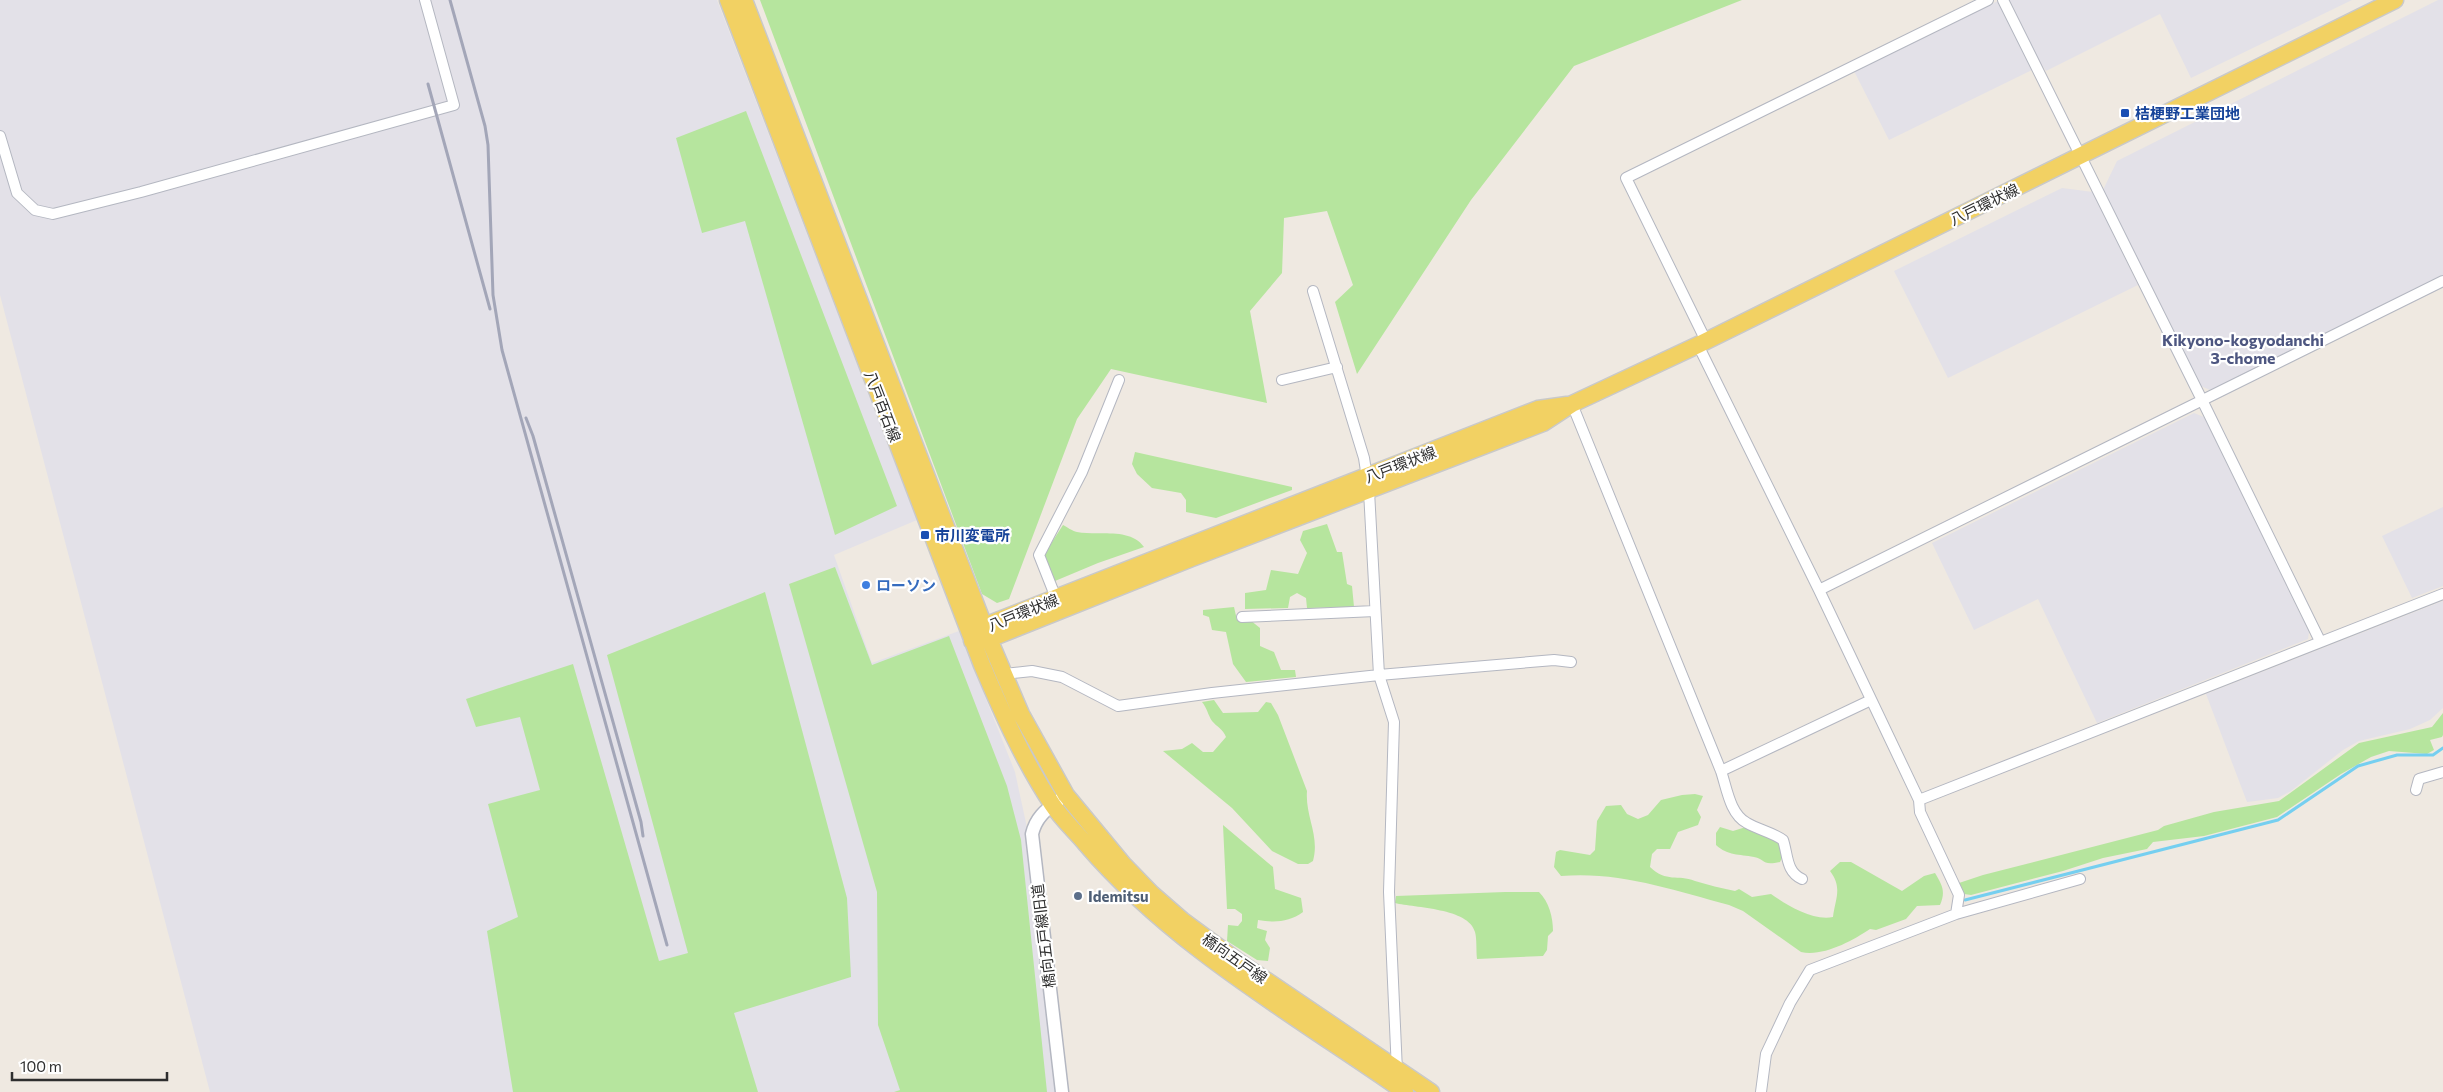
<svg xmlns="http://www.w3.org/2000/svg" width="2443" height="1092" viewBox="0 0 2443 1092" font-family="Commissioner,'Noto Sans JP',sans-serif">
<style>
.industrial{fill:#e3e1e8}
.green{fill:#b6e59e}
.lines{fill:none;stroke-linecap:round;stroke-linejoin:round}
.stream{stroke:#75cff0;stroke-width:3}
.minor-casing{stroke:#b4b7c1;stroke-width:12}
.tertiary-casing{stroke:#b4b7c1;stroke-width:15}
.primary-casing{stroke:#c9c9c9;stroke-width:19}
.minor{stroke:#fff;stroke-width:10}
.tertiary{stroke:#fff;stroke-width:12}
.primary{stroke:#f2d163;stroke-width:16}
.rail{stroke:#a3a6b8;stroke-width:3}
.transit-dot{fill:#1a4fb4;stroke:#fff;stroke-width:2}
.shop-dot{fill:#3f7fe0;stroke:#fff;stroke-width:2}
.service-dot{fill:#5c6f8a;stroke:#fff;stroke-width:2}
.labels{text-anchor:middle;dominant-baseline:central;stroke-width:4.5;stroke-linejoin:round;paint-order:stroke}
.transit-label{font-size:15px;font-weight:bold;fill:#164399;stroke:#fff;text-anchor:start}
.street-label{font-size:15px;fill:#2e2e2e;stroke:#fff}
.shop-label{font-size:15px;font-weight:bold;fill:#366cbe;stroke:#fff;text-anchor:start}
.service-label{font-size:15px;font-weight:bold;fill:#4e5e75;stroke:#fff;text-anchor:start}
.neighbourhood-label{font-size:16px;font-weight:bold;fill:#4d5680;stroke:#fff}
</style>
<rect width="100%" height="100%" fill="#efe9e1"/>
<path class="industrial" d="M0,0H717L917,520L834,555L872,663L959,631L1015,772L1026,823L1057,1092H210L0,295Z
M2000,0H2352L2191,78L2160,14L2046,71L2042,65L1889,140L1854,71Z
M2438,0H2443V275L2210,390L2201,386L2103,190L2117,161Z
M2062,188L2093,192L2138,285L1948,378L1894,271Z
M2194,413L2204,417L2309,632L2308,639L2097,723L2038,599L1974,630L1932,543Z
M2443,507V586L2412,598L2382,536Z
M2443,601V708L2430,720L2410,729L2359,741L2343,750L2291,791L2278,798L2247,802L2206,694Z"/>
<path class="green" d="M760,0H1742L1574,66L1471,200L1357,374L1335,302L1353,285L1327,211L1284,218L1282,273L1250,311L1267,403L1111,369L1077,419L1009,599L997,603L982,594Z
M746,111L897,506L835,535L745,221L702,233L676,138Z
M1135,452L1292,487V490L1216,518L1186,512V500L1181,493L1152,488L1137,474L1132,464Z
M1327,524L1337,552H1342L1347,584L1352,586L1354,607L1307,608L1306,598L1297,593L1290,597L1288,608L1245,609V593L1266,590L1271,570L1298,574L1307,553L1300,540L1303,531Z
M1063,525C1067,527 1072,531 1077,532C1098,536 1130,527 1144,547L1098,563L1055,581L1043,556Z
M835,567L872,665L949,636L1007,786L1021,840L1047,1092H894L900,1090L878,1025L877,892L789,584Z
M765,592L847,898L851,977L734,1013L758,1092H513L487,931L518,917L488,804L540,790L520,717L476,727L466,699L573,664L659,961L688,953L607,655Z
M1234,607L1237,620H1250L1260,628V646L1274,652L1281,670H1295L1296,677L1246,682L1233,664L1226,632L1212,630L1209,617L1203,615V610Z
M1214,700L1223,713L1258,712L1266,702L1271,703L1278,715L1307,791C1305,817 1320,835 1313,861L1308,864H1298L1272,851L1232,808L1163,751L1182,749L1192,743L1203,752H1213L1226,737C1223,729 1217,727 1212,721C1208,715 1207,708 1202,702Z
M2443,713V735L2442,737L2430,740L2434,750L2427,754L2389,751L2371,757L2341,774L2277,817L2204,836L2153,842L2147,849L2103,858L2063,871L1971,895L1964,894L1959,883L1983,875L2158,830L2164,826L2214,812L2279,801L2359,743L2432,727Z
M1695,794L1703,796L1697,810L1701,817L1698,825L1678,832L1670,849H1657L1652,854L1650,867C1667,883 1677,874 1695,881C1708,885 1721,888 1735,891L1739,889L1752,897L1771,894C1787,905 1812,921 1833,917C1835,899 1843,888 1830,871L1840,862H1851L1902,891L1924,876L1935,873C1942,885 1946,891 1940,905L1917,906L1906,919L1876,930L1870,929C1852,941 1823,957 1801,952L1743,911L1729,905C1673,890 1619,871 1561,876L1554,867L1556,852L1560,850L1590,855L1595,850L1597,821L1606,806L1621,805L1627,814L1638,819L1648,815L1661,800L1682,795Z
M1223,825L1273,867L1275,889L1301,898L1303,912C1289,922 1275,923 1258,920L1257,928L1267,931L1265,940L1270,948L1268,961L1257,960L1227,941L1228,925L1238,926L1242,921V914L1235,909H1227Z
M1720,827L1733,831L1746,827C1761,833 1792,840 1780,862C1761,866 1766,859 1754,857C1739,854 1728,856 1716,845V833Z
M1505,892H1539C1549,902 1553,917 1553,931L1548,936L1547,950L1543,956L1477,959C1476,950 1477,939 1475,932C1469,908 1415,908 1395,903L1396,896Z"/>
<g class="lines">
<path class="stream" d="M1965,900L2278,820L2358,766L2397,755H2433L2443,748"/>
<g class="minor-casing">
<path id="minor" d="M2003,0L2202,400L2320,641
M0,136L17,193L35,210L53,214L141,192L454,105L425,0
M1313,291L1364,458L1369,491L1379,675L1394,722L1389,892L1397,1071
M1706,341L1626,178L1988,0
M1698,345L1819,590L1919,800L2443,594
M1282,380L1337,367
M1572,404L1721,771L1871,700
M1819,590L2443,281
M1056,598L1039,555L1082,472L1119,380
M1242,617L1375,611
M1004,674L1032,671L1062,677L1118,706L1212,693L1379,675L1554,660L1571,662
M1721,771C1727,789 1730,814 1747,823C1759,830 1772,832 1783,840C1788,855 1786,872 1802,879
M2416,790L2419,779L2443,772
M1956,914L2080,879
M1761,1092L1766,1054L1790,1003L1810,970L1956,914L1959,895L1920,812L1919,800"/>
</g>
<g class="tertiary-casing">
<path id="tertiary" d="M1059,800C1046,810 1036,817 1032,834L1062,1092"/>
</g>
<g class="primary-casing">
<path id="primary" d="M728,0L982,665C1002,712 1023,760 1052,804C1061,818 1075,831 1086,844C1174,947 1295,1015 1405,1092
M744,0L989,639L1021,714L1066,795L1123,864L1152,894L1183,921L1236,960L1431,1092
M977,635L984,626L1538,409L1567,405
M972,641L989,639L1192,558L1543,423L1572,404L1698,345L2395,0"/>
</g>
<use href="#minor" class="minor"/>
<use href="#tertiary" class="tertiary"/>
<use href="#primary" class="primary"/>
<path class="rail" d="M450,0L485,126L488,145L493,295L502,350L667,945
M428,84L490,309
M526,418L533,436L641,822L643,836"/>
</g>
<g class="transit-dot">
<rect x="2120" y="108" width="10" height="10" rx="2.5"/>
<rect x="920" y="530" width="10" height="10" rx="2.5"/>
</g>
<circle class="shop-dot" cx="866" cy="585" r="5"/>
<circle class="service-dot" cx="1078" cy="896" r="5"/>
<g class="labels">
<g class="transit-label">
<text x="2135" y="113">桔梗野工業団地</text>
<text x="935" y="535">市川変電所</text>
</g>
<g class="street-label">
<text transform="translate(1984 204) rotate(-26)">八戸環状線</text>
<text transform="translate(883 406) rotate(69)">八戸百石線</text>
<text transform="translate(1400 464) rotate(-21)">八戸環状線</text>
<text transform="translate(1023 612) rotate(-22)">八戸環状線</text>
<text transform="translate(1043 936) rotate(-97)">橋向五戸線旧道</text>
<text transform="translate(1235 958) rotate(35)">橋向五戸線</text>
</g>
<g class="shop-label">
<text x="876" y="585">ローソン</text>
</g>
<g class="service-label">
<text x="1088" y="896">Idemitsu</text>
</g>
<g class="neighbourhood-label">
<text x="2243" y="339">Kikyono-kogyodanchi<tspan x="2243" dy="18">3-chome</tspan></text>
</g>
</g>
<path d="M12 1072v8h155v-8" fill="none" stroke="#2e2e2e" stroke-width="2.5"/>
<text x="20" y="1072" font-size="15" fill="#2e2e2e" stroke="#ffffff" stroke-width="4" paint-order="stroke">100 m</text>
</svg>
